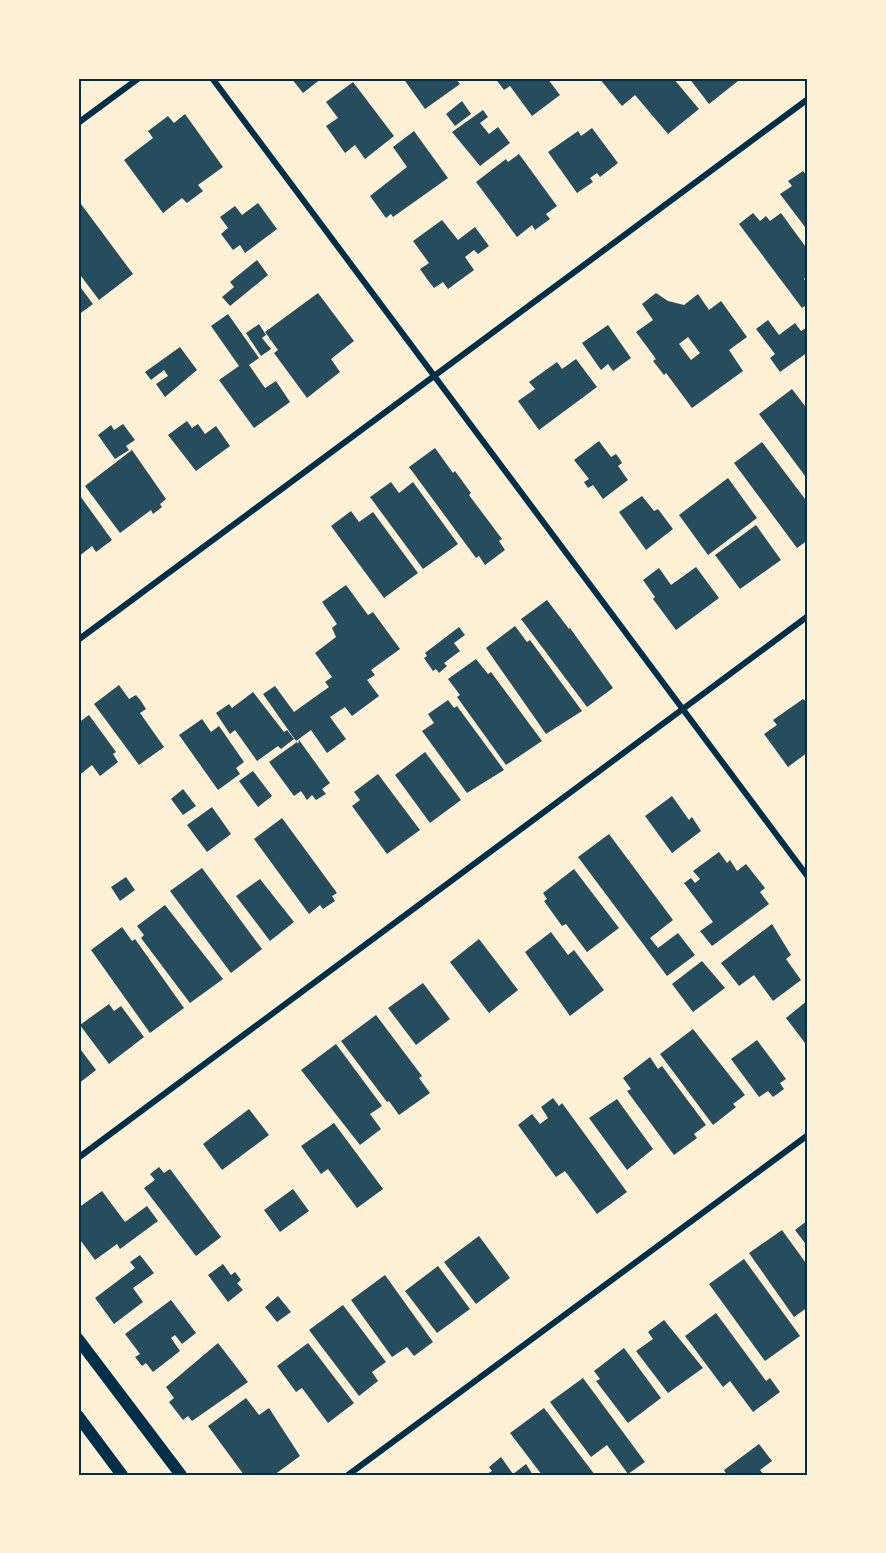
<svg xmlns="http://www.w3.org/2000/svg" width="886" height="1553" viewBox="0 0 886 1553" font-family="'Times New Roman',serif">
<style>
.building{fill:#264d5e;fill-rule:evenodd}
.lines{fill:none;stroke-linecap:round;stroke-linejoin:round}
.minor{stroke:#003049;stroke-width:6}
.secondary{stroke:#003049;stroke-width:12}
.neatline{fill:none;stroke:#003049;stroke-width:2}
</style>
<rect width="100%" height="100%" fill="#fdf0d5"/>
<path class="building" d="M291,78H322L303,93Z
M403,78H455L460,84L425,109Z
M495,78H547L560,95L532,116L510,86L504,90Z
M599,78H673L699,109L668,134L635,95L622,106Z
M689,78H736L738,81L709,104Z
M353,82L394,136L365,159L355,145L345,153L326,126L338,118L326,102Z
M462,101L471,114L455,126L446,114Z
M483,110L488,117L480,123L489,134L498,127L510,143L480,166L452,132Z
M185,114L223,167L198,185L203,191L187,203L182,198L163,213L124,160L153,138L148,131L168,116L174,123Z
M592,128L618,163L600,177L597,173L590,178L593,182L577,193L548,152L578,131L581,136Z
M414,131L448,178L393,217L391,214L386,218L370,196L407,167L393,147Z
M519,154L557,206L546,214L550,219L535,230L532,225L517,237L476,182L506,159L508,162Z
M803,171L808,177V231L780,194L792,186L788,181Z
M78,200L133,274L99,300L78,272Z
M258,203L277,229L245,253L240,245L233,250L221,234L228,228L220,217L235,206L242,215Z
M753,213L760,221L766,216L770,221L781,213L808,250V275L804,279L808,284V304L802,308L739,224Z
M442,220L458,240L475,227L489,246L478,254L474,250L465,257L474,270L448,289L443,282L434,288L427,279L420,269L429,263L413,241Z
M257,260L268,275L230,306L222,297L234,287L230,282Z
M78,284L93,304L78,315Z
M318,293L354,341L331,359L340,372L307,398L274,353L278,350L265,332Z
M656,293L668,301L684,305L698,294L709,310L721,301L747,337L729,350L743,371L692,408L666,373L664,375L653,361L656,359L636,332L653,320L642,304ZM688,337L700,353L691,360L679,344Z
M228,314L259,358L249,365L265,388L276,381L290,402L254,428L219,380L239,366L211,326Z
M768,320L779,335L795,323L801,331L806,328L808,331V352L780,372L770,358L775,354L756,329Z
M259,324L266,335L262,338L271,349L261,356L246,333Z
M608,325L631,358L613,371L608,364L601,370L582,343Z
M180,347L197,370L165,397L156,384L168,376L164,370L151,380L145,372Z
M576,359L597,387L539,430L518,401L535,389L529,382L557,362L562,369Z
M792,389L808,410V480L759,414Z
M187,421L192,428L198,424L205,434L216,426L230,446L196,471L168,435Z
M123,424L135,440L126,446L129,450L115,459L98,435L111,425L114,430Z
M599,441L611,457L616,454L619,458L622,463L618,466L628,480L603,499L593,485L588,488L584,482L589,479L574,460Z
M762,442L808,503V540L797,548L734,463Z
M435,448L453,473L455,471L471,493L469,495L502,539L499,541L505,550L485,565L479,556L476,558L409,467Z
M132,450L166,499L160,504L162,507L153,514L151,510L120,533L85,486Z
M728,478L757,518L708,555L679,515Z
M391,482L399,493L413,482L458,544L423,569L370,497Z
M78,493L112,540L96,552L92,546L78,557Z
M642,496L654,511L658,509L673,529L646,550L619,512Z
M351,511L359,522L373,512L418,573L384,598L331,526Z
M756,525L781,560L740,589L715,555Z
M696,567L719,598L676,630L653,599L655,597L643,580L659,568L671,585Z
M346,585L368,615L373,612L400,649L371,670L375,675L367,680L379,696L352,716L345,707L330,717L346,739L327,753L311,730L296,741L263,694L275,686L294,712L329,687L325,682L332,677L315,653L336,637L332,628L337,624L322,602Z
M547,600L569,629L570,628L613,688L587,707L521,619Z
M515,626L527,642L530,640L582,711L546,734L486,648Z
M459,627L465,635L454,643L460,651L444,663L447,666L439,673L436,669L433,671L424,658L427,656L425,653Z
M476,659L488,674L491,672L542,741L506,765L457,697L460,695L448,679Z
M119,685L129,699L136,695L141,701L146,709L140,713L164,747L139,765L94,704Z
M253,692L284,732L287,730L294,739L281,749L278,746L257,761L235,730L230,734L216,713L229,704L232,708Z
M803,699L808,703V752L788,767L764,734L777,725L773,720Z
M448,700L454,708L457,706L504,770L467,793L422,731L434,723L428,714Z
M89,715L116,752L113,754L118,762L100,776L92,765L78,776V736L81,734L78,723Z
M202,719L211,732L219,726L244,762L236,768L240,774L218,790L179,735Z
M299,740L330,783L322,789L326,794L316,800L312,795L307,800L301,791L294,796L269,762L297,742L298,744Z
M425,752L461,800L430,823L395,775Z
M253,771L272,796L258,807L239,781Z
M378,774L420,830L387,854L352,806L360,800L354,792Z
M183,789L196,806L183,815L171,799Z
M672,796L689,820L692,817L701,831L672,853L645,816Z
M212,807L231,834L207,852L187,825Z
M282,818L337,893L332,896L335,901L323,909L320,905L309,914L254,839Z
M609,834L673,920L650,938L658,948L678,933L695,955L667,976L578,857Z
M719,852L727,863L730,860L737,871L746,864L765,888L760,892L769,904L712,946L700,931L713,922L684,883L691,878L695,883L700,879L693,871Z
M202,868L262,949L231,973L170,891Z
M574,869L619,928L587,952L566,924L562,926L544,901L547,899L543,893Z
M126,877L135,890L120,901L111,887Z
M260,879L294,922L270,941L236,896Z
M165,905L223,979L190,1003L141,938L144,935L137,926Z
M772,924L791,955L786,959L801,980L773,1001L754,975L739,986L721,963Z
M122,927L132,941L135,939L184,1008L150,1033L91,950Z
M551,932L568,955L574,950L604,990L570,1016L525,952Z
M479,939L518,990L489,1013L450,962Z
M702,961L725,988L693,1012L672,984Z
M423,983L450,1019L416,1045L388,1008Z
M808,1000V1047L786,1018Z
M109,1004L114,1011L121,1006L144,1037L109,1064L80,1025Z
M376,1015L422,1076L419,1078L430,1093L399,1115L389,1101L387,1102L341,1041Z
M693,1029L745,1095L733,1104L736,1107L713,1125L660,1054Z
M757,1040L786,1079L780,1083L784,1089L773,1097L768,1091L759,1097L731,1059Z
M336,1044L382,1106L370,1114L381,1129L360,1145L301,1070Z
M78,1046L96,1070L78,1084Z
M650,1057L658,1069L662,1066L706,1125L694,1134L697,1138L674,1155L627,1091L631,1089L623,1078Z
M553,1098L559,1106L562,1103L627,1192L597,1214L565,1171L556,1177L518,1125L532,1114L540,1124L548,1118L541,1107Z
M617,1099L653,1149L627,1170L589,1118Z
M249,1109L269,1135L222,1170L203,1144Z
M334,1123L383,1189L357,1208L328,1169L321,1174L301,1146Z
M159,1167L164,1173L170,1169L221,1237L196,1256L144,1188L155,1180L150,1174Z
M293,1189L309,1211L280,1232L264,1210Z
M102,1191L125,1222L147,1206L158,1221L120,1249L117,1244L95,1260L78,1237V1208Z
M808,1220V1247L795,1230Z
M782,1230L808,1266V1307L794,1317L749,1253Z
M479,1236L510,1278L476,1304L444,1262Z
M140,1255L154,1273L133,1288L143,1302L114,1324L95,1298L135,1268L130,1262Z
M744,1259L800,1336L765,1361L709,1284Z
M223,1264L231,1275L235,1272L241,1280L237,1283L243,1290L228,1302L208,1275Z
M438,1266L470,1309L437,1333L405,1291Z
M385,1275L433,1342L414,1356L407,1347L392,1357L351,1300Z
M278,1296L291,1312L277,1322L265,1307Z
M171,1300L196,1333L182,1344L175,1335L171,1338L180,1351L153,1372L146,1363L142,1366L135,1357L140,1354L125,1334Z
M343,1305L386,1362L372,1372L378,1381L359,1396L309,1330Z
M716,1313L766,1381L770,1378L780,1392L753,1412L730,1381L723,1387L685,1336Z
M664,1320L703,1368L668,1393L636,1351L653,1339L648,1332Z
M218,1343L248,1382L192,1421L188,1416L183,1420L169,1402L174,1398L166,1387Z
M308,1343L354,1403L328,1423L302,1388L296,1392L277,1366Z
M624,1348L661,1398L628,1423L596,1381L600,1379L594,1371Z
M583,1378L645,1462L628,1474L607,1445L591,1457L550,1402Z
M246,1398L259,1415L269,1408L300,1456L274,1475H244L208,1426Z
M544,1408L595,1475H542L510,1433Z
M759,1444L772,1461L760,1470L764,1475H727L724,1470Z
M501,1457L513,1474L526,1464L533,1475H485L492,1471L489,1467Z"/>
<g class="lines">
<path class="minor" d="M212,78L808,877
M78,123L139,78
M78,640L808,99
M78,1158L808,616
M348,1475L808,1135"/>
<path class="secondary" d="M78,1339L181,1475
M78,1416L122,1475"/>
</g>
<rect width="886" height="1553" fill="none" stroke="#fdf0d5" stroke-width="159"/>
<rect x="80" y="80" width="726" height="1394" class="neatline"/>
</svg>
